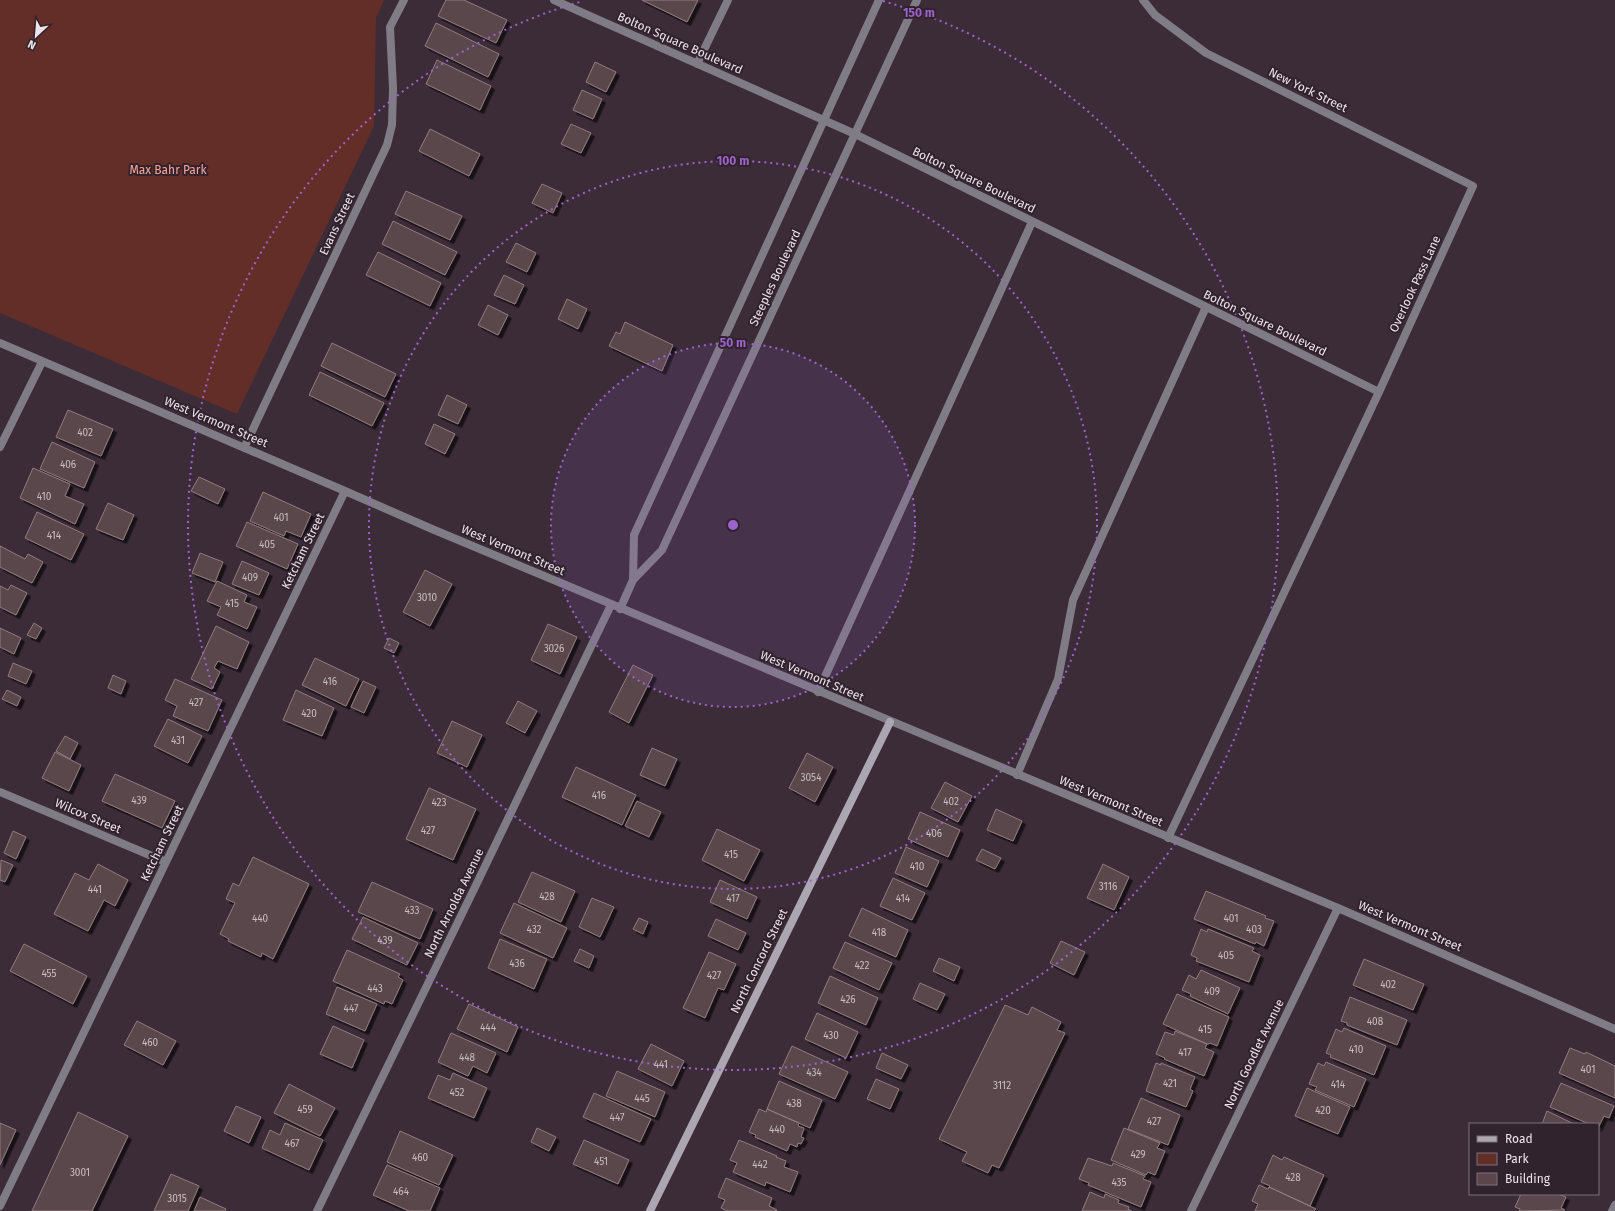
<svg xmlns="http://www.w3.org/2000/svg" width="1615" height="1211" viewBox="0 0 1615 1211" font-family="'Fira Sans',sans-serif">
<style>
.green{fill:#632e28}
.building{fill:#5a464b;stroke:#917b80;filter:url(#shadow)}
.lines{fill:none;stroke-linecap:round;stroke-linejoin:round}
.street{stroke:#807c85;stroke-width:8}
.secondary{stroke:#aca6b3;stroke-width:8}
.ring{fill:none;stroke:#9d63cc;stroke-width:2;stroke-dasharray:2 4}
.labels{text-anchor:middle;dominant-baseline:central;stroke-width:4;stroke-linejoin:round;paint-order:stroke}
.number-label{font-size:10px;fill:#c8bcc2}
.street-label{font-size:12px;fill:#ede3ea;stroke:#31232e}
.park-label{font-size:12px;fill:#fea396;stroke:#31232e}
.centre{fill:#9d63cc;stroke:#31232e;stroke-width:2}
.ring-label{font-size:12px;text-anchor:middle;font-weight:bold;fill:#9d63cc;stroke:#31232e;stroke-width:4;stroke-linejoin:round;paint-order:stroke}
</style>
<defs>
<filter id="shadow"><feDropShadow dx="3.5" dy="3.5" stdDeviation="0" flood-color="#0009"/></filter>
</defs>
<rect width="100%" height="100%" fill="#3b2c38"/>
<path class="green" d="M0,0H384L376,18L374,126L237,414L0,313Z"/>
<path class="building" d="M446,0H464L507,20L496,43L438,16Z
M642,0H698L687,22Z
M436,23L499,54L488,77L425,46Z
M437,60L491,86L480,110L426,84Z
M595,62L616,72L606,92L586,82Z
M582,90L602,99L593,119L573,110Z
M571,124L591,133L581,153L561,144Z
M430,129L480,154L469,176L419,151Z
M542,184L562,193L553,213L532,203Z
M406,191L462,216L450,240L395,214Z
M393,221L457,252L445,275L382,244Z
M516,243L536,253L527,272L506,262Z
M378,252L441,283L430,306L366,275Z
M504,275L524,285L515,304L494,295Z
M567,299L587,309L578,329L558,319Z
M488,305L508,315L498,335L478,325Z
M625,322L673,345L662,371L609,346L616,332L620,334Z
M332,343L396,374L385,397L321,366Z
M320,372L384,403L372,426L309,395Z
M447,395L467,405L458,424L438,415Z
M68,410L113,429L101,456L56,437Z
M434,424L455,434L445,454L425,444Z
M52,442L95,462L84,488L40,469Z
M33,468L70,484L65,496L84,504L75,524L20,498Z
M199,477L225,489L218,504L191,491Z
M263,492L311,514L301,537L286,531L284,536L250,521Z
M108,503L134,515L123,540L96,529Z
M37,512L84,534L71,560L25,538Z
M247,522L298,544L287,569L236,546Z
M0,546L25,559L28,554L43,562L32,583L0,567Z
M200,553L223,562L215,582L192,573Z
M242,561L269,573L259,595L232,584Z
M425,570L452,584L430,626L403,612Z
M217,581L247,595L244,602L257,607L247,629L217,615L221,607L207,601Z
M11,585L27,593L16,615L0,607V586L8,590Z
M34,623L42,628L36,639L27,635Z
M548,624L577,637L560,674L531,660Z
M216,626L249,642L237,669L218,661L214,668L220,672L212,689L191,679Z
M0,628L21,638L14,654L0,647Z
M389,638L399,643L394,653L384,648Z
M315,658L359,679L346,706L302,685Z
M13,663L32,671L26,684L8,676Z
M633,665L653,675L629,723L609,712Z
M113,675L126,681L121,694L108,688Z
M175,679L222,700L208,731L173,716L177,706L165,700Z
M363,681L376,687L364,713L351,707Z
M7,690L21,697L17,706L2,699Z
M296,690L334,708L322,736L283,720Z
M518,701L537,711L525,733L506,723Z
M168,719L202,736L188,763L154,746Z
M452,721L482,735L467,767L437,753Z
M65,736L78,743L70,759L56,751Z
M652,748L677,759L665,786L640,775Z
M55,752L81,765L69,791L42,778Z
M807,753L833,767L815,802L789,788Z
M576,767L636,795L622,825L562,797Z
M115,774L175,801L162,828L102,801Z
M945,782L972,796L958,822L931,808Z
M429,788L476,809L453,860L406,839Z
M637,801L661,812L649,837L625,826Z
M996,809L1022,821L1013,841L987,830Z
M920,812L960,830L948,857L908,839Z
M717,829L760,850L744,881L702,860Z
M13,831L26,837L16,859L4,853Z
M906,847L939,861L927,887L895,873Z
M982,849L1001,858L995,869L976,860Z
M253,857L309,884L273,959L262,953L261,957L228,941L229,939L220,934L235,903L226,899L233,883L239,886Z
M1,860L13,865L5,882L0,880Z
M98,864L128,880L115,906L104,900L88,931L54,914L75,873L89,880Z
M1103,864L1129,877L1114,910L1087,898Z
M532,872L575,891L561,922L518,902Z
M893,878L925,893L912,920L880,906Z
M720,880L757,897L747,919L710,902Z
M372,882L433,909L420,939L358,912Z
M1206,891L1266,916L1265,918L1274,921L1264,946L1256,942L1255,944L1194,919Z
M592,898L614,907L600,937L579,927Z
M514,903L567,928L553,958L500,933Z
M862,908L908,930L896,957L849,936Z
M363,917L418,943L407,965L352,939Z
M639,918L648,922L643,934L633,929Z
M716,919L746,933L738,950L708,936Z
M1201,929L1207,932L1208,929L1254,948L1252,951L1260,955L1249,982L1196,961L1197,958L1191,955Z
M500,939L547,959L534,989L488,968Z
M1061,941L1085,952L1074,975L1050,963Z
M845,942L892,963L879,990L833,968Z
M24,944L87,976L73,1004L10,971Z
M580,949L594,956L589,968L574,961Z
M347,950L400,974L398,977L403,980L392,1004L385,1001L384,1004L333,981Z
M709,952L736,964L724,990L718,988L705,1018L683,1008Z
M939,958L960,967L954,981L933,971Z
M1364,959L1424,984L1413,1010L1353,985Z
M1201,970L1240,988L1228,1014L1190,996L1191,994L1182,990L1189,975L1196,979Z
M830,976L878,998L866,1025L818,1003Z
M920,983L945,994L937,1010L913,999Z
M337,987L377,1004L365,1031L326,1014Z
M1177,994L1229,1017L1217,1046L1210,1043L1209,1044H1207L1163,1024Z
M1350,997L1407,1020L1397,1045L1347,1025V1023L1341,1021Z
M469,1004L518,1027L507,1052L457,1029Z
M1005,1005L1028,1015L1032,1007L1061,1022L1057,1030L1065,1033L999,1168L992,1165L988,1173L962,1161L967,1152L939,1139Z
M817,1013L858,1032L846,1058L805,1039Z
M137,1021L176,1041L163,1065L124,1045Z
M333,1026L364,1040L352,1068L320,1054Z
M1344,1028L1386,1046L1374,1075L1330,1057L1331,1055L1326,1053L1336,1029L1342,1032Z
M1175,1031L1207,1044L1205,1048L1214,1052L1204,1076L1164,1059L1165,1058L1156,1054L1165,1032L1174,1035Z
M451,1033L496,1053L487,1073L473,1066L468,1076L438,1062Z
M651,1044L684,1061L672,1086L638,1069Z
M792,1046L848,1072L835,1099L779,1074Z
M1570,1048L1585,1054L1586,1052L1615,1066V1098L1559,1073Z
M882,1053L908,1065L901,1079L876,1068Z
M1326,1062L1366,1079L1354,1107L1315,1090L1317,1087L1309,1084L1318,1063L1324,1066Z
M1156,1063L1161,1065V1063L1195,1077L1190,1089L1193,1091L1186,1107L1146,1091Z
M617,1071L665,1092L655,1117L606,1096Z
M453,1073L487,1088L474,1118L428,1098L438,1075L450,1080Z
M876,1079L899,1089L890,1109L867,1099Z
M779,1081L822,1100L810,1128L767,1109Z
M1561,1083L1614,1106L1609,1118L1604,1116L1598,1128V1124H1589L1550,1107Z
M289,1084L335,1108L320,1136L274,1113Z
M1307,1088L1350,1107L1338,1134L1295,1116Z
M594,1093L651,1119L640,1142L583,1117Z
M1141,1098L1180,1115L1168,1145L1128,1129Z
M236,1106L261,1117L249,1143L224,1131Z
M759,1109L766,1112L767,1109L799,1123L798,1126L804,1128L801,1137L804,1138L801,1144L798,1143L797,1147L790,1144L787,1151L755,1137L756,1135L749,1132Z
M1547,1111L1574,1124H1542Z
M78,1112L128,1136L92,1211H32Z
M0,1123L16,1130L0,1165Z
M285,1123L323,1140L309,1170L262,1148L270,1130L280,1135Z
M537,1128L556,1137L549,1151L531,1142Z
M1124,1128L1160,1143L1157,1148L1165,1151L1155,1175L1148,1172L1146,1175L1111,1160Z
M400,1131L453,1155L439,1185L387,1162Z
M584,1140L629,1160L618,1184L573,1164Z
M739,1140L777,1156L776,1157L786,1161L784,1167L798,1172L790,1192L766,1182L765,1186L733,1172L737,1163L730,1160Z
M1273,1155L1282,1160L1284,1157L1324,1175L1310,1206L1269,1187L1270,1186L1261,1182Z
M1088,1158L1112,1166L1113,1163L1145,1176L1143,1179L1151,1182L1141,1207L1088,1185L1089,1183L1079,1179Z
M387,1165L440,1188L430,1211H409L373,1195Z
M171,1174L199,1186L188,1211H154Z
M726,1178L772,1198L769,1206L777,1210L776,1211H727L721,1208L725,1200L718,1197Z
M1259,1185L1268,1189L1269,1187L1316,1209L1314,1211H1255L1258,1204L1252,1201Z
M1090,1192L1104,1198L1105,1194L1119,1200L1118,1203L1129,1207L1128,1209L1132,1211H1082Z
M1521,1194H1558L1566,1197L1561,1208L1565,1210L1519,1211L1520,1209L1515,1207Z
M200,1197L226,1209L225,1211H194Z"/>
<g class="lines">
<path class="street" d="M554,0L855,134L1379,392
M1143,0L1155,15L1206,53L1473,186L1379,392L1168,838
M697,64L728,0
M0,343L345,491L432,529L1338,908L1615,1029
M0,447L42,362
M244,448L387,145L392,125L393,88L390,27L404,0
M633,580L634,535L879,0
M620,609L633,580L662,550L917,0
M818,692L1032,222
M1017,775L1058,679L1073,600L1206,307
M0,792L166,862
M0,1206L345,491
M317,1211L477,883L611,605
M1191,1211L1338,908
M1612,1211L1615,1205"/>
<path class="secondary" d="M650,1211L890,722"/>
</g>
<circle cx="733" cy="525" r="182" fill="#9d63cc" fill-opacity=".12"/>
<g class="ring">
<circle cx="733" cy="525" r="182"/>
<circle cx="733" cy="525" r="364"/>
<path d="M883 1A545 545 0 1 1 583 1"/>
</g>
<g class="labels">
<g class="number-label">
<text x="85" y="433">402</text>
<text x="68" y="465">406</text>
<text x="44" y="497">410</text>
<text x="281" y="518">401</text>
<text x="54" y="536">414</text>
<text x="267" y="545">405</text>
<text x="250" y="578">409</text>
<text x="427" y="598">3010</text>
<text x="232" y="604">415</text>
<text x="554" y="649">3026</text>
<text x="330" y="682">416</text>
<text x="196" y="703">427</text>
<text x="309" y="714">420</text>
<text x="178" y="741">431</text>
<text x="811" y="778">3054</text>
<text x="599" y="796">416</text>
<text x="139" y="801">439</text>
<text x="951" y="802">402</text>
<text x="439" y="803">423</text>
<text x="428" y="831">427</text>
<text x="934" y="834">406</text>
<text x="731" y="855">415</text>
<text x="917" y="867">410</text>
<text x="1108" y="887">3116</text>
<text x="95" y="890">441</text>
<text x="547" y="897">428</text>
<text x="733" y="899">417</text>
<text x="903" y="899">414</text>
<text x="412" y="911">433</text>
<text x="260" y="919">440</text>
<text x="1231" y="919">401</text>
<text x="534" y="930">432</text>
<text x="1254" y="930">403</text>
<text x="879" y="933">418</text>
<text x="385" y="941">439</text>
<text x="1226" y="956">405</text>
<text x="517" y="964">436</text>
<text x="862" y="966">422</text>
<text x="49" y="974">455</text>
<text x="714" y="976">427</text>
<text x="1388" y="985">402</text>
<text x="375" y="989">443</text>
<text x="1212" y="992">409</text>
<text x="848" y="1000">426</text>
<text x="351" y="1009">447</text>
<text x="1375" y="1022">408</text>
<text x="488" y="1028">444</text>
<text x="1205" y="1030">415</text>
<text x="831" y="1036">430</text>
<text x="150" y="1043">460</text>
<text x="1356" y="1050">410</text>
<text x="1185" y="1053">417</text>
<text x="467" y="1058">448</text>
<text x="661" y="1065">441</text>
<text x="1588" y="1070">401</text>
<text x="814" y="1073">434</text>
<text x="1170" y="1084">421</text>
<text x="1338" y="1085">414</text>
<text x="1002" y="1086">3112</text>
<text x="457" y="1093">452</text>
<text x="642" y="1099">445</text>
<text x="794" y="1104">438</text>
<text x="305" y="1110">459</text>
<text x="1323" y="1111">420</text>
<text x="617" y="1118">447</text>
<text x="1154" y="1122">427</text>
<text x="777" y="1130">440</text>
<text x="292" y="1144">467</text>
<text x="1138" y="1155">429</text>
<text x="420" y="1158">460</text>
<text x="601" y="1162">451</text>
<text x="760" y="1165">442</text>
<text x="80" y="1173">3001</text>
<text x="1293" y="1178">428</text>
<text x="1119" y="1183">435</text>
<text x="401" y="1192">464</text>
<text x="177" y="1199">3015</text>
</g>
<g class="street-label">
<text transform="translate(680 43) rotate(24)">Bolton Square Boulevard</text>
<text transform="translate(1308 90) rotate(26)">New York Street</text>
<text transform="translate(974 180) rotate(26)">Bolton Square Boulevard</text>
<text transform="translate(337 224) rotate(-65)">Evans Street</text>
<text transform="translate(775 278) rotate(-65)">Steeples Boulevard</text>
<text transform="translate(1415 284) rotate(-65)">Overlook Pass Lane</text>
<text transform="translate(1265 323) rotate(26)">Bolton Square Boulevard</text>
<text transform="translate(216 422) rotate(23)">West Vermont Street</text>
<text transform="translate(513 550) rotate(23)">West Vermont Street</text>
<text transform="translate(303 551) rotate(-64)">Ketcham Street</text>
<text transform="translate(812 676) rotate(23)">West Vermont Street</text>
<text transform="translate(1111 801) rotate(23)">West Vermont Street</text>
<text transform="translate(88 816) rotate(23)">Wilcox Street</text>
<text transform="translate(162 843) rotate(-64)">Ketcham Street</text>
<text transform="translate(454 903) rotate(-64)">North Arnolda Avenue</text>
<text transform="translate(1410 926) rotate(23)">West Vermont Street</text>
<text transform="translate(759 961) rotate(-64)">North Concord Street</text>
<text transform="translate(1254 1054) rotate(-64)">North Goodlet Avenue</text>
</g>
<g class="park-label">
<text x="168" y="170">Max Bahr Park</text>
</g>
</g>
<circle cx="733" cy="525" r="6" class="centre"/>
<g class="ring-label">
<text x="919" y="17">150 m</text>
<text x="733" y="165">100 m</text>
<text x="733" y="347">50 m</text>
</g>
<rect x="1469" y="1123" width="130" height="72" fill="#31232e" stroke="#7c7079"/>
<rect x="1477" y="1136" width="20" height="6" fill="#aca6b3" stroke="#7c7079"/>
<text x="1505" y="1143" font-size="12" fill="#ede3ea">Road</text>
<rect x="1477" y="1153" width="20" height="12" fill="#632e28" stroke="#7c7079"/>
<text x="1505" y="1163" font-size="12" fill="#ede3ea">Park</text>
<rect x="1477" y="1173" width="20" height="12" fill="#5a464b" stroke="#7c7079"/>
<text x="1505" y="1183" font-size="12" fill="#ede3ea">Building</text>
<g transform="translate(36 36) rotate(206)" stroke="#31232e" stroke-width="3" paint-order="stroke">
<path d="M0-3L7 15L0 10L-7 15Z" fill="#ede3ea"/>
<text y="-6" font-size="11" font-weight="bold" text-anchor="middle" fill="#ede3ea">N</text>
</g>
</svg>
